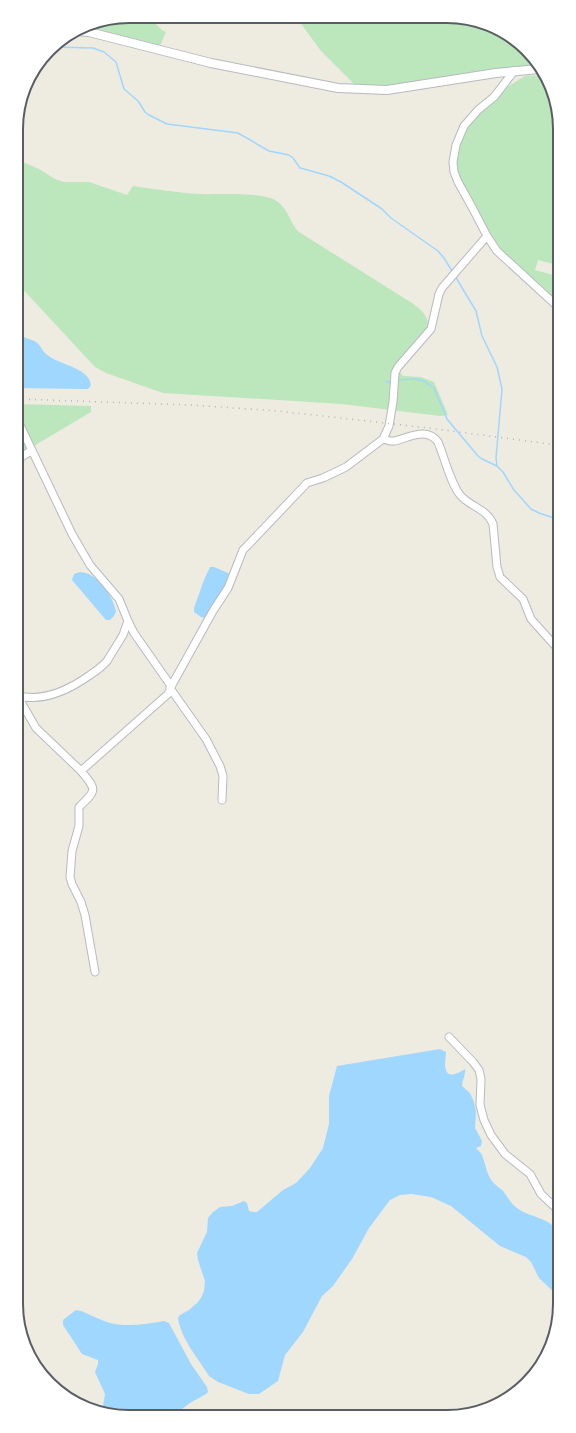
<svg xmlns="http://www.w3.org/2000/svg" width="576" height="1433" viewBox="0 0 576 1433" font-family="'Titillium Web',sans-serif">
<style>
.green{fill:#bce7bc}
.water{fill:#a0d7ff}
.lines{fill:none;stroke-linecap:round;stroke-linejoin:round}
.stream{stroke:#a0d7ff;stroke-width:1.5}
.minor-casing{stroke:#b7babf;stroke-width:9}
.tertiary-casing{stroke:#b7babf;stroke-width:10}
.minor{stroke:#fff;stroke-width:7}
.tertiary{stroke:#fff;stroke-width:8}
.rail{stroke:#b3b4b4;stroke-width:1.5;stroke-dasharray:1 5;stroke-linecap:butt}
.rim{fill:none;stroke:#5a5e63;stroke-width:2}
</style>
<rect width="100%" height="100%" fill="#eeebe1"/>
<path class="green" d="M129,16H148L162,30L166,32L160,46L89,28L82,27L86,25Z
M296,17L469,18L527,49L536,66L387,86L355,85L321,51Z
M542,75L556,100L557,265L538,260L535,270L557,276V303L501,249L483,222L460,181L457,170L456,155L463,134L478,114L507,87L525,76Z
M16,159L39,169L55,179L64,182H89L127,195L133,186C155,189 178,193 200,194C219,195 263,191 278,202C289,210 290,224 299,232L412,303C420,309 429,315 428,327L396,368L403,376L421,377L434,382L448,415L440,416L342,404L163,393L106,373L95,367L17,283Z
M17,404L91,406V412L17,456Z"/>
<path class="water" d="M17,332C22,338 29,338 36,342C40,345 41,348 44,352C55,365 89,366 91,385L88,389H82L17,388Z
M210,567H214L228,573L229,575L228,582L204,618L201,617L194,612V608L204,580Z
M80,572C98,573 112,595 116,611L114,616L110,620H106L72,580L74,574Z
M440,1049L446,1052C446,1056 445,1061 445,1065C446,1080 457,1074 465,1069C466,1075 462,1080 462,1086L470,1093L474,1102L476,1112L475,1128L482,1141L481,1146L476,1148C478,1151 480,1151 482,1155C485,1162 486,1171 490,1178C493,1184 499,1187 503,1191C508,1197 510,1203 517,1208C530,1218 551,1217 558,1233L560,1298L539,1278L531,1262L526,1257L500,1246L451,1206L431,1197L411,1194L400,1195L390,1200L369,1228L352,1259L333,1286L322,1296L303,1332L285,1355L278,1381L259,1394H249L218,1382L209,1376C198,1358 181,1339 178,1318L180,1315L189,1310L197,1303L201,1298L204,1291L205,1281L198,1260L197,1253L207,1232L208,1218L213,1212L220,1207L232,1206L244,1201L247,1203L249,1211L254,1212H257L283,1190L296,1183L310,1168L323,1148L329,1124V1096L337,1066Z
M76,1310L81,1311C89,1314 98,1319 107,1322C125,1328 146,1324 164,1321L169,1323L191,1364L207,1387L208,1392L206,1394L190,1403L174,1415H115L105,1409L103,1406L105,1394L95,1372L98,1364V1360L82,1354L63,1325V1320Z"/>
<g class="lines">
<path class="stream" d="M52,47L93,48L104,52L116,62L124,89L138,101L145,112L149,115L167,124L238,133L269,151L289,155L293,158L300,168L304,169L329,176L341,182L382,209L391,218L438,251L444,258L452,271
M455,276L476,311L482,336L497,367L502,389L496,458L497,466
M396,380L415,379L424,381L434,388L447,419L478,456L482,459L497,466L503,472L514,490L531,509L539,513L557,519
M386,382L392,381"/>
<g class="minor-casing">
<path id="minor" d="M514,71L494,97L478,110L464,126L456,145L453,162L454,172L458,182L473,209L487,236L497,251L557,306
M17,419L72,534L90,565L119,599L128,621L134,633L171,686
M383,439L390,441H395C410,437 427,427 438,442C444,456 451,485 461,496C471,507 487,509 493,524L497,567L500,577L523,599L531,619L558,649
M17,460L32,450
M170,688L206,739L220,766L223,776L222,800
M18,696C44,702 69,690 90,675C96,671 102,667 107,661L123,635L128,621
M20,697L21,702L36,728L81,771
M95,972L85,915L81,902L72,884L70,877L72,851L79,826V807C97,790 97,790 81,771L168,694L173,683L213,611L228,588L243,550L248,545L307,483L323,478L346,467L383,439L389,426L393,402L395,373L398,367L431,329L439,294L442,288L487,236
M449,1037L473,1062L479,1070L481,1079L480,1105L484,1120L491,1135L505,1154L530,1174L541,1194L559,1211"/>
</g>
<g class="tertiary-casing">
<path id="tertiary" d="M76,31L89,32L211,63L338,88L387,90L496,73L539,69"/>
</g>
<use href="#minor" class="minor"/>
<use href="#tertiary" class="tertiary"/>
<path class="rail" d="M17,399L191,405L278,411L429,428L557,445"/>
</g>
<path d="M0 0H576V1433H0ZM129 23H447A106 106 0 0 1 553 129V1304A106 106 0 0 1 447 1410H129A106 106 0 0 1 23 1304V129A106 106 0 0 1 129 23Z" fill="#fff" fill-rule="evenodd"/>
<path class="rim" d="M129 23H447A106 106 0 0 1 553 129V1304A106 106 0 0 1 447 1410H129A106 106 0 0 1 23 1304V129A106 106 0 0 1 129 23Z"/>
</svg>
